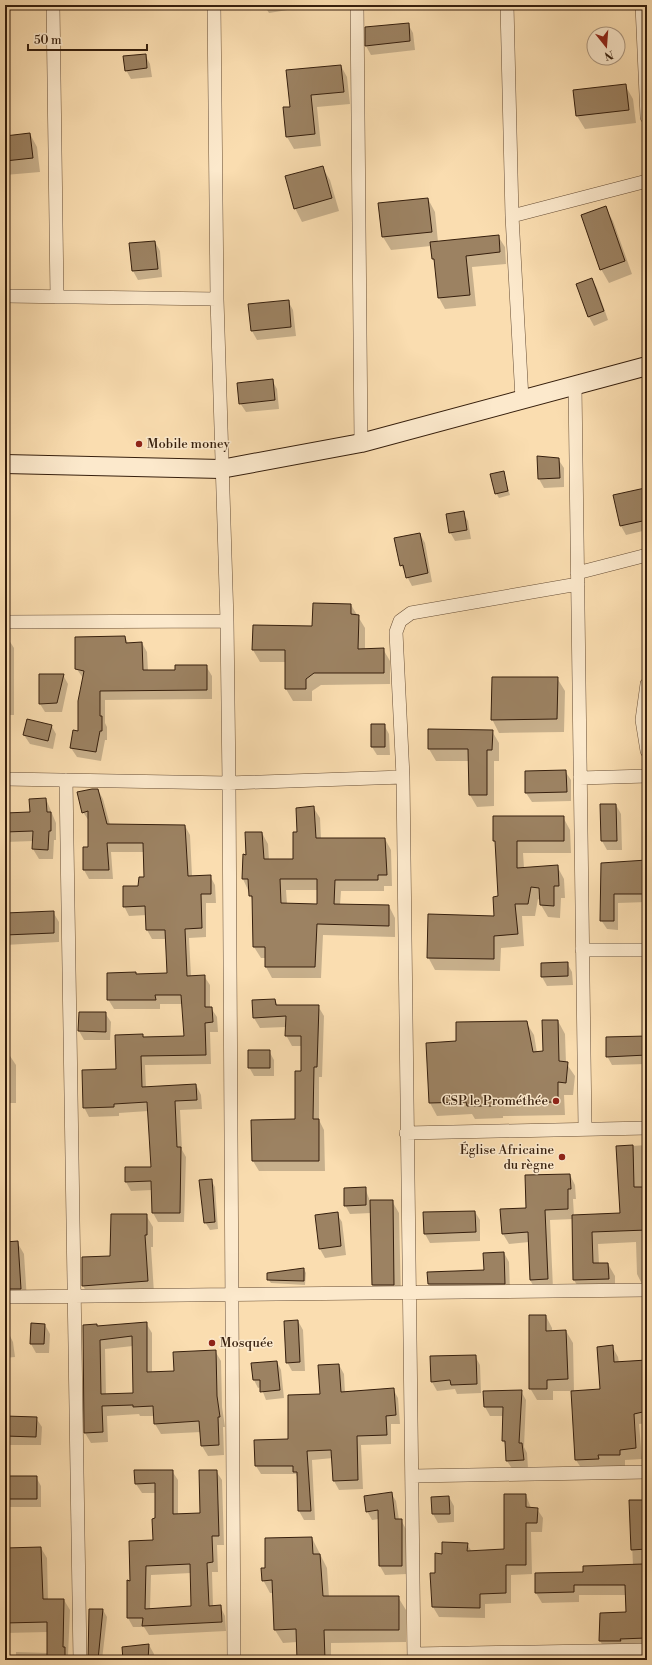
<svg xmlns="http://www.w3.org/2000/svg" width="652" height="1665" viewBox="0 0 652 1665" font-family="'Libre Bodoni',serif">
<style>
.shadow{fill:#0003;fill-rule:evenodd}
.building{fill:#9c8262;stroke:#361f0d;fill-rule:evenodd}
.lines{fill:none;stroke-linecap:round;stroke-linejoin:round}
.street-casing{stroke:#674e36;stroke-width:14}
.secondary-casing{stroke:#361f0d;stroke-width:20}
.street{stroke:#fce9cc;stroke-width:13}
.secondary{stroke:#fce9cc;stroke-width:18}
.poi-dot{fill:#8f2418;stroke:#fce9cc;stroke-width:1.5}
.labels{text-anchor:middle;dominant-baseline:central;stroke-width:3;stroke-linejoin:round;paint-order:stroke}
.poi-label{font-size:13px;fill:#361f0d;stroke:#fce9cc;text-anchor:start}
</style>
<rect width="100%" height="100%" fill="#faddb0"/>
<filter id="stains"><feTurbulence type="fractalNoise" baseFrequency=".005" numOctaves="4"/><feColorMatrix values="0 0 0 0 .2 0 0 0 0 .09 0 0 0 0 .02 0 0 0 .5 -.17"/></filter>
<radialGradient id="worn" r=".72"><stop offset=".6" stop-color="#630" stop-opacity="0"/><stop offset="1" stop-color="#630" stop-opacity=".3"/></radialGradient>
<path class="shadow" d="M264,5H318L269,13Z
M408,24L413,33L415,50L371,55L366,46Z
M145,55L150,64L152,77L131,79L126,70Z
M341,66L347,77L350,104L317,107L321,146L294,149L287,137L284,108H291Z
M625,85L633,99L636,123L585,129L577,116L574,91Z
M30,134L37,147L40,172L5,175V137Z
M322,167L330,180L339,211L302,222L295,208Z
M428,199L435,212L438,242L498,236L505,247L506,264L472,267L476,306L445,309L439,298L435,263L433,259L431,246L391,250L383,237Z
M605,207L613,221L632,274L609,283L601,269Z
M155,242L160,251L162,277L138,280L133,271Z
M592,279L597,288L608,320L594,326L589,317Z
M288,301L293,310L296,336L257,340L252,331L249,305Z
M272,380L277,389L279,409L246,412L240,403Z
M558,459L564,468V487L544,488L539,479Z
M503,472L510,495L499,498L496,493Z
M645,489L647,493V530L626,535L621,526Z
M463,513L468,521L471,539L455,541L450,532Z
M420,534L425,543L432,582L412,586L401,565Z
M351,605L365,628V649H383L390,661V684L321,685L312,691V701H293L286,689V662H260L253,650L313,628Z
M5,637H7L14,648V715H5Z
M125,637L128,643H142L147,652L148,671H176L206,666L212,676V699L105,700V723L107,727V740H105L101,761L77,757L71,748L79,732L83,678L76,668Z
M63,675L68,684L62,712H45L40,704Z
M557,678L565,691L564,732L499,733L492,719Z
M51,725L56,734L53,749L30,744L24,735Z
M384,725L389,734L390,755H377L372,747Z
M492,731L499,743V761H494V806L477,807L470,795V761H436L429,749Z
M565,771L571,780V801L532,802L526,793V772Z
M98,790L103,799L110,825L185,826L190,835L192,876H210L215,885L216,903H206V937L189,938L191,976H204L210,985V1008H211L217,1017L218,1032H210L211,1064L145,1065L146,1088L196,1085L201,1095L202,1109L180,1110L182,1150L186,1157L184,1222H158L153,1213L152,1190L131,1191L126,1182L152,1168L148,1111L119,1113V1116L89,1117L84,1107L117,1070L143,1035L144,1038L185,1037L183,1004H160V1009H114L108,999L136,973L137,975L168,974L166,939H152L147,930V915L129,916L124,906L145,878L144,852H111L113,879H89L84,870L89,848V821L83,812Z
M46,799L56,823V840H54L53,859H39L33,849L34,841L5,842V814L31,813Z
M616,805L621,814L622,850H607L602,841Z
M313,807L320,818L321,839H385L391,850L392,886H384V891H341L340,905L389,906L395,918V937L323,935L321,978H272L266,967V958H261L254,947L253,901L243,879L244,855L247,856L262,833L268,844L269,860H294L298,833ZM286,890H318V905L287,904Z
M494,817H563L570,830L571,853H523L524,868L557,866L564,879L565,898H561L560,918L548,917L541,905L540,900L538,899L535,916H522L524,946L501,948L500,971L435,970L428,957L496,917L499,897L496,844L494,841Z
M647,861V902L618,903V930L607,929L601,920L602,864Z
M53,912L59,922V942L5,945V914Z
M567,963L572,972L573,985L547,986L542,977Z
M275,1000L278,1006H318L324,1016L322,1077H319V1120L324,1130L325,1171H259L253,1161L296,1120L302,1072V1046H292L286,1035V1027L260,1028L254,1018L253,1001Z
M80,1013H105L111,1022L110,1040H84L79,1031Z
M558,1021L565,1034L566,1063L575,1076L573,1095H564L565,1115L503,1116V1118L475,1119L472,1114L437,1116L430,1103L457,1042L526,1022L534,1035L537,1053L544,1052Z
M647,1037V1064L612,1065L607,1056Z
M269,1051L274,1060V1076H254L249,1067Z
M5,1056H10L16,1065V1103H5Z
M647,1145V1286H643L637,1274L636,1242L598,1244L599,1264H608L615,1276V1290L581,1292L574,1280V1219L550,1220L553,1289L536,1290L530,1280L529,1242L509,1244L503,1234L527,1209L570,1175L575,1185L576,1199H573L574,1216L621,1214L617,1147Z
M211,1180L215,1187L218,1229L210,1230L205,1222Z
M365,1188L370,1201H392L399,1213L401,1297H380L373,1285L371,1213L350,1214L345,1205Z
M475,1212L480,1220V1241L430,1243L425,1234Z
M337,1214L342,1222L346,1255L325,1258L320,1249Z
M146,1215L153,1227V1247H151L154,1293L90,1298L83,1286L111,1256Z
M17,1242L24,1254L27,1300L5,1294V1243Z
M504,1253L509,1262L510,1292L434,1293L429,1284L428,1273L485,1271Z
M304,1269L306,1273L305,1285L271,1283L268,1279Z
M546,1316L552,1328V1332L566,1331L573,1343L574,1392L601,1390L612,1346L618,1357L619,1363L647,1361V1423L639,1424L642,1459L625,1460V1466H604V1470L583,1471L576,1460L572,1391H553V1400H537L530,1388Z
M298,1321L303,1330L305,1371H292L287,1362Z
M146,1323L152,1333V1373L176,1372L215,1351L221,1361L222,1407L225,1427H223L224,1455L208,1456L202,1446L201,1432L161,1434L155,1424L154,1416H140L139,1414L107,1416L108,1442L91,1443L85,1433L97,1325L98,1327ZM133,1346L134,1394L106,1395L105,1349Z
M45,1325L50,1334L49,1353H36L31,1344Z
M5,1332H8L13,1342L15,1357L5,1358Z
M475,1356L480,1365L481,1393L457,1394L455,1389L437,1391L432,1382Z
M277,1362L281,1370L284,1398L266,1400L261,1387L258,1388L254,1380Z
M339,1365L344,1374L345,1393L393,1389L398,1398L400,1424H391V1444L361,1445L363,1489L339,1490L334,1481L333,1458L312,1460L315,1520H304L299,1511L298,1479L296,1474H261L256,1466L289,1440L321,1395Z
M521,1391L526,1400L524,1447L527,1453L528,1468L513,1470L507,1461V1447L503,1441L504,1416H490L485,1407Z
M5,1417L36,1418L42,1427L41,1445H5Z
M172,1471L178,1480V1515L201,1514L216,1471L222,1480L224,1545H217L218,1572H212L213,1607L220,1606L225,1616L226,1631L149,1635L144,1627H133L128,1618V1582H131L154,1541L156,1519V1493H142L136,1484ZM191,1573L192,1607L150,1609L151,1575Z
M5,1477H36L41,1486V1507H5Z
M391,1493L396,1501L399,1520H401L406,1529L407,1574L385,1575L380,1566L379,1519L372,1520L367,1511Z
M526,1495L531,1508L537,1509L543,1518L542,1532H531L532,1574L511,1575V1603L485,1604V1618L439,1617L433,1607L436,1574L443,1555L467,1544L472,1552L505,1550Z
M449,1497L454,1506V1522L438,1523L433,1514Z
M630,1501H647V1648L606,1651L600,1641L601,1614L627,1613L626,1595H579V1602L542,1603L536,1593L584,1573L633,1565Z
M312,1538L327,1568L329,1597H398L406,1610V1642L331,1643V1660H298L297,1642L283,1643L275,1630L274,1593H270L263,1580L266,1569Z
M41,1548L47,1558L48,1600H64L70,1610L68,1655L70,1660H16V1652L48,1653V1632L5,1633V1549Z
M103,1610L107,1617L102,1660H89Z
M149,1645L154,1654L153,1660H124Z"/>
<path class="building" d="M409,23L410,41L365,46V27Z
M146,54L147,68L125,71L123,56Z
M341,65L344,92L311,95L315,134L286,137L283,107H290L286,70Z
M626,84L629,110L576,116L573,90Z
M30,133L33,158L5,161V136Z
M323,166L332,198L294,209L285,176Z
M428,198L432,232L382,237L378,203Z
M606,206L625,261L600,270L581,215Z
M499,235L500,252L466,256L470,295L438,298L434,259H432L430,242Z
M155,241L158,269L132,271L129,243Z
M592,278L604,311L588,317L576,284Z
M289,300L291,327L251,331L248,304Z
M273,379L275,400L239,404L237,383Z
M537,456L559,458L560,478L538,479Z
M504,471L508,491L495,494L490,474Z
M645,488L647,520L620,526L613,495Z
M464,511L467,530L449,533L446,514Z
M420,533L428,573L406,578L403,565L400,566L394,538Z
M313,603L351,604V614L359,615L358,649L384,648V673H314L306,679V689H285V650H252L253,625L312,626Z
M125,636L126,643L142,642L143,670H175V665H207V690L100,691V716H102V731H100L96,752L70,748L73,730L78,731V701L84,671L75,669V637Z
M39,674H64L57,703L39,704Z
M492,677H558L557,719L491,720Z
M27,719L52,725L48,741L23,735Z
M371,724H385V747H371Z
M428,729L493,730L492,750H487V795H469L468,749H428Z
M566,770L567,792L525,793V771Z
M92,789H98L107,824L185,825L188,876L211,875V894H201L202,928L185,929L187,976L205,975V1007H212L213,1022L205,1023L206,1055L141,1056L142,1087L196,1084L197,1100L175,1101L177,1147H181L180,1213H152L151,1181L125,1182V1167H151L147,1102L114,1104V1107L83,1108L82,1070L116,1069L115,1035L143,1034V1037L184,1036L181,995H155L156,1000H107V973L136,972V974L167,973L165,930H146L145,906L123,907V886H138L139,877H144L143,843H107L109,870H83V847H88V811L82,813L77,792Z
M46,798L47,812H51V831H49L48,850L32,849L33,831L5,832V813L30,812L29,799Z
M600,804H616L617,841H601Z
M314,806L316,838H385L387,875H378V880H335L334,904L389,905V926L317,924L315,967H265V947H253L252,896H249L248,879H242L243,854L246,855L245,832H262L264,859H293V832H297L296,808ZM280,879H317V904L281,903Z
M493,816H564V841H517V868L558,865L559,886H554V906L540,905L539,888L531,887L528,904H515L518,934L494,936V959L427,958L428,914L494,916L493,897L498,896L495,841H493Z
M647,860V894H614V921H600L601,863Z
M54,911V933L5,935V913Z
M568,962V976L541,977V963Z
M275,999L276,1005H319L317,1067H314L313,1119H319V1161H252L251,1120L295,1119V1071H301V1036H285L286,1016L253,1018L252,1000Z
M79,1012H106V1032L78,1031Z
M542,1020H558L559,1061L568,1062L566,1083L558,1082V1102L496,1103V1106H467L466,1102L429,1103L426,1043L456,1041V1022L527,1021L533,1052L543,1051Z
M647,1036V1055L606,1057V1037Z
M248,1050H270V1068H248Z
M633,1145L634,1187H647V1230L592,1232L593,1263H608L609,1279L573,1280L572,1215L620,1213L616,1146Z
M570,1174L571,1189H568V1209L545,1210L548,1279L530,1280L528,1232L502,1234L500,1209L526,1208L525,1175Z
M212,1179L215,1222L204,1223L199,1180Z
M366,1187V1205L344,1206V1188Z
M370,1200H393L394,1285H372Z
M475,1211L476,1232L424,1234L423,1212Z
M338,1212L341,1246L319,1249L315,1215Z
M111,1214H147V1235H145L148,1281L82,1286V1257L110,1256Z
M18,1241L21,1289H5V1242Z
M504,1252L505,1284H428L427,1272L484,1270L483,1253Z
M304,1268V1281L267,1280V1273Z
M529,1315H546V1331L566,1330L568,1379L547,1380V1389H529Z
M298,1320L300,1362L286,1363L284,1321Z
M147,1322V1372L174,1371L173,1352L216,1350L217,1396L220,1417H218L219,1445L201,1446L199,1421L154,1424L153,1406L133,1407V1405L102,1406L103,1432L84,1433L83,1325L97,1324V1326ZM132,1336L133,1393L101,1394L100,1340Z
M31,1323L45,1324L44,1344H30Z
M613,1345L614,1362L647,1360V1381H644L647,1411L634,1414L636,1448L620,1450V1455H598L599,1459L575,1460L571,1391L600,1389L597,1347Z
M476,1355L477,1384L451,1385L450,1380L431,1382L430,1356Z
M277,1361L280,1390L260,1392V1380H253L251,1363Z
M339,1364L341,1392L394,1388L396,1415L386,1416L387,1435L357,1436L358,1480L333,1481L331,1450L307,1451L311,1511H298L297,1472H293V1466H255L254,1440L288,1439V1395L320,1394L318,1365Z
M522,1390L519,1443H522L524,1460L506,1461L505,1441H502L503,1407H484L483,1391Z
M5,1416L37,1417L36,1437L5,1436Z
M134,1470H173V1514L200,1513L199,1470H217L219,1536H212L213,1562L207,1563L209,1606L221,1605L222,1622L142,1626L143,1618H127V1580L130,1581L129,1541L153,1540L152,1519L155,1518V1483L135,1484ZM190,1564L191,1606L145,1609L146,1566Z
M5,1476H37V1499H5Z
M392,1492L395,1519H402V1566H379L378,1510L366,1512L364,1496Z
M504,1494H526V1507L538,1508L537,1523H526V1565H506V1593L480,1594V1608L432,1607L430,1573H435V1553L442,1554V1542L468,1543L467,1551L504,1549Z
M449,1496L450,1514H432L431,1497Z
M629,1500H647V1549L631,1550Z
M312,1537L313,1554H320L323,1596H399V1630H324L325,1660H297L296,1629L274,1630L272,1580L262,1581L261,1568H265V1538Z
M41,1547L43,1599H64L63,1647H65V1660H47V1622L5,1623V1548Z
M643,1564L646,1638L620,1639L621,1641H599L600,1613L626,1612L625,1585H574V1592L535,1593V1573L583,1572V1566Z
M89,1609H103L98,1660H88Z
M149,1644L148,1660H123L122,1647Z"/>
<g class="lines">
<g class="street-casing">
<path id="street" d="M53,5L57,297
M214,5L217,299L227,621L229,783L234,1660
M357,5L361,443
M507,5L512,216L522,399
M642,5L647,117
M512,216L647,181
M5,296L217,299
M575,386L585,1128
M577,573L647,555
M5,622L227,621
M647,684L642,720L647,751
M580,778L647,776
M5,779L229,783L403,777
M66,780L80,1660
M582,950H647
M406,1133L647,1128
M5,1297L647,1290
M413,1476L647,1472
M414,1654L647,1650
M414,1660L403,777L396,632L400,621L411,613L578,584"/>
</g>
<g class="secondary-casing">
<path id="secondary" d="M5,464L221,469L361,443L647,366"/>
</g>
<use href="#street" class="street"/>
<use href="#secondary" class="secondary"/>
</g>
<g class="poi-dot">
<circle cx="139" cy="444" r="4"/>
<circle cx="556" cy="1101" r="4"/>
<circle cx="562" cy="1157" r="4"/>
<circle cx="212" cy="1343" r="4"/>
</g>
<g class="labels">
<g class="poi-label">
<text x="147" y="444">Mobile money</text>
<text x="548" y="1101" text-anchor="end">CSP le Prométhée</text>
<text x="554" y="1150" text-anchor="end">Église Africaine<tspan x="554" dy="15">du règne</tspan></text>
<text x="220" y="1343">Mosquée</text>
</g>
</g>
<rect width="652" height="1665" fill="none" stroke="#faddb0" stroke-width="20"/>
<rect x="6" y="6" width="640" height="1653" fill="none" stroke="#361f0d" stroke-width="2"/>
<rect x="10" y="10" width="632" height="1645" fill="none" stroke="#361f0d"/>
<g transform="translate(606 46) rotate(163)"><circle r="19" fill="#fce9cc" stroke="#ad9880"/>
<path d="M0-3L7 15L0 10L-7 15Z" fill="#8f2418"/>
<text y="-6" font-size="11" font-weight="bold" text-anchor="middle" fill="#361f0d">N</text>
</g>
<path d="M28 44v6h119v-6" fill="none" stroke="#361f0d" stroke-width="2"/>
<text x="34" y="44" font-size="12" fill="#361f0d" stroke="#fce9cc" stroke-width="3" paint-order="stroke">50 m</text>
<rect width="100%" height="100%" filter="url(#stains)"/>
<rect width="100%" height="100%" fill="url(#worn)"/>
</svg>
